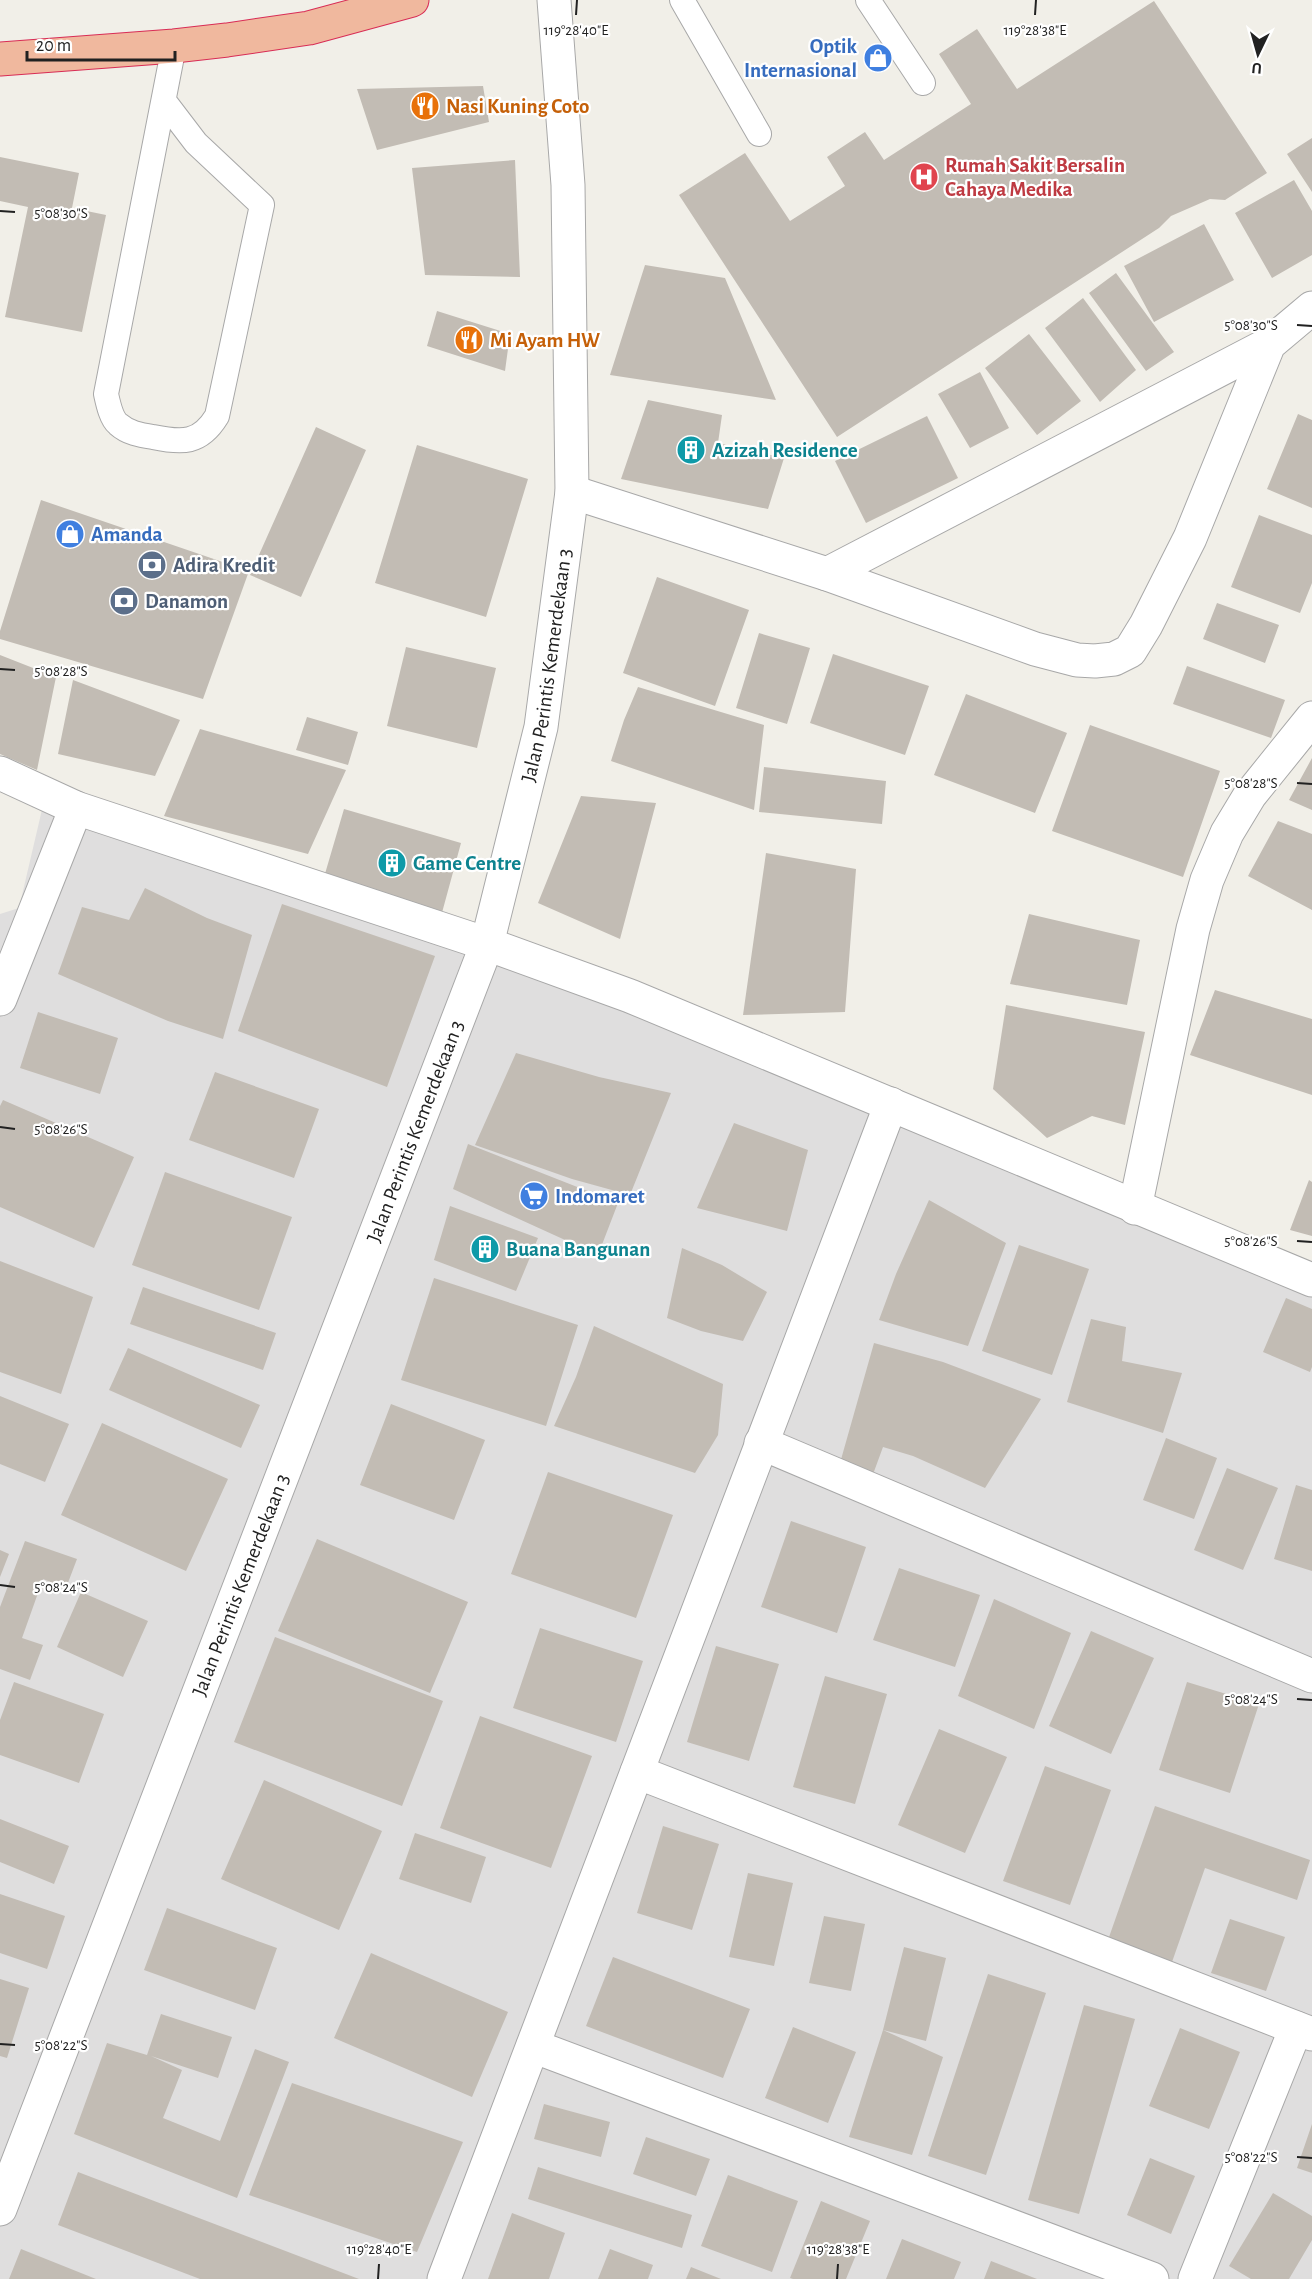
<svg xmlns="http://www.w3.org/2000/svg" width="1312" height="2279" viewBox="0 0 1312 2279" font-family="'Alegreya Sans',sans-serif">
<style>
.residential{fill:#dfdede}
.building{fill:#c2bcb4}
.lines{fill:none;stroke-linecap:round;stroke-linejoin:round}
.service-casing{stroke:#a8a8a8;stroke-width:26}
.minor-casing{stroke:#a8a8a8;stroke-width:35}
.trunk-casing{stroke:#d82c55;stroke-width:35}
.service{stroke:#fff;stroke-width:24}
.minor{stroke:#fff;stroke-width:33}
.trunk{stroke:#f0b89e;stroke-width:33}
.ticks{fill:none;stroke:#212121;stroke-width:2}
.labels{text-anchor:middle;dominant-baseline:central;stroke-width:4.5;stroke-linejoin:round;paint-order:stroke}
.shop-label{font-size:21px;font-weight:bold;fill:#366cbe;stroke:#fff;text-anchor:start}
.food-label{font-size:21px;font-weight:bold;fill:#c56008;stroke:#fff;text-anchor:start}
.health-label{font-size:21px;font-weight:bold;fill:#be3a42;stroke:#fff;text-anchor:start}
.culture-label{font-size:21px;font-weight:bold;fill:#0d838f;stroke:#fff;text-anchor:start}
.service-label{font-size:21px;font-weight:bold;fill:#4e5e75;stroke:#fff;text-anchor:start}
.street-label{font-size:21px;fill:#212121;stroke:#fff}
.ticks-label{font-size:15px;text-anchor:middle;fill:#212121;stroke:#fff;stroke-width:4.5;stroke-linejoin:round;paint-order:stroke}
</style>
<rect width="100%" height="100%" fill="#f1efe8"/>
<path class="residential" d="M44,801L715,1015L1312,1287V2279H0V914L19,908Z"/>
<path class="building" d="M1154,1L1267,173L1225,200L1210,199L1171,216L1159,228L837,437L679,195L745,153L790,221L845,186L827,157L865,132L884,160L971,104L939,54L977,29L1017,89Z
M483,86L489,122L377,150L357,89Z
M1312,138V192L1287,154Z
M0,157L79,173L72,208L106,215L82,332L5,317L28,207L0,201Z
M515,160L520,277L425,275L412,168Z
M1294,180L1312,211V255L1272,278L1235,213Z
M1204,224L1234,280L1154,322L1124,266Z
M645,265L725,278L776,400L610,375Z
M1116,273L1174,352L1146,371L1089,293Z
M1083,298L1136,370L1100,402L1045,328Z
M437,311L510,334L505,371L427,346Z
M1029,334L1081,401L1037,435L985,368Z
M980,372L1009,428L970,448L938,394Z
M648,400L722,415L718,443L784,458L768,509L621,479Z
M1298,414L1312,420V508L1267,489Z
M927,416L958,478L866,523L835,461Z
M316,427L366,450L301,597L250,575Z
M417,445L528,479L486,617L375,583Z
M41,500L249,571L203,699L0,639V631Z
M1259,515L1312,535V583L1300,613L1231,587Z
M657,577L749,610L715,706L623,673Z
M1217,603L1279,625L1265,663L1203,639Z
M759,633L810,648L787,724L736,708Z
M406,647L496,668L477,748L387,726Z
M833,654L929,686L905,755L810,723Z
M0,655L56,677L37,770L0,754Z
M1187,666L1285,700L1271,738L1173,704Z
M73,680L180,720L155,776L58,754Z
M638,687L764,725L754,810L611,761L624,720Z
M966,694L1067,733L1035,813L934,775Z
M307,717L358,732L348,765L296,750Z
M1090,725L1220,771L1183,877L1052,831Z
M200,729L346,770L308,854L164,816Z
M1312,758V810L1289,800Z
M764,767L886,781L882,824L759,812Z
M581,796L656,803L620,939L538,903Z
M344,809L461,843L440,920L322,884Z
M1278,821L1312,834V910L1248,876Z
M766,853L856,869L845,1012L743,1015Z
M145,888L207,918L252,935L223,1039L168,1021L58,974L82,907L129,920Z
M282,904L435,956L387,1087L238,1031Z
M1029,914L1140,940L1127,1005L1010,984Z
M1215,990L1312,1019V1095L1190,1055Z
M1006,1005L1145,1032L1125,1125L1092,1116L1047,1138L993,1089Z
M38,1012L118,1038L100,1094L20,1068Z
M516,1053L599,1077L671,1093L630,1195L572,1179L475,1145Z
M215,1072L319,1109L294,1178L189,1140Z
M3,1100L134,1157L94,1248L0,1207V1106Z
M734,1123L808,1150L787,1231L697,1208Z
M468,1144L618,1203L598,1255L453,1189Z
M165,1172L292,1217L259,1310L132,1265Z
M1309,1180L1312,1182V1236L1290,1230Z
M929,1200L1006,1243L968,1346L879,1320L896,1274Z
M450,1206L538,1238L516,1291L434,1260Z
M1019,1245L1089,1269L1052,1375L982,1351Z
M682,1248L722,1265L767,1292L743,1341L701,1331L667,1318Z
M0,1261L93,1297L61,1394L0,1372Z
M434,1278L578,1325L546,1426L401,1380Z
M143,1287L276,1333L263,1370L130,1324Z
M1286,1298L1312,1309V1367L1310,1372L1263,1352Z
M1091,1319L1126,1327L1122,1361L1182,1373L1163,1433L1067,1402Z
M594,1326L723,1384L718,1435L695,1473L554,1426L576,1377Z
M874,1343L943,1362L1041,1399L985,1488L913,1456L883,1447L872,1477L840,1463Z
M128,1348L260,1405L241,1448L109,1390Z
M0,1396L69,1424L45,1482L0,1464Z
M391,1404L485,1440L454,1520L360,1485Z
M102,1423L228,1479L186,1571L61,1515Z
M1166,1438L1217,1458L1194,1519L1143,1500Z
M1227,1468L1278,1488L1243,1570L1194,1550Z
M548,1472L673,1515L636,1618L511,1574Z
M1296,1485L1312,1490V1571L1274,1559Z
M791,1521L866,1547L837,1633L761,1607Z
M317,1539L468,1602L430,1693L278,1631Z
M25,1541L77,1559L66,1588L43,1579L22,1638L43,1645L30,1680L0,1669V1607Z
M0,1550L9,1554L0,1577Z
M899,1568L980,1595L955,1667L873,1640Z
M81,1592L148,1621L123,1677L57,1647Z
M994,1599L1071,1633L1034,1729L958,1696Z
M540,1628L643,1661L616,1742L513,1708Z
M1091,1631L1154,1658L1111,1754L1049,1726Z
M275,1637L443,1701L402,1806L234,1742Z
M716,1646L779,1664L749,1761L687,1742Z
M825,1676L887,1694L855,1804L793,1787Z
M14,1682L104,1714L79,1783L0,1755V1720Z
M1187,1682L1259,1704L1230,1793L1159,1770Z
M480,1716L592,1756L551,1868L440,1828Z
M939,1729L1007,1757L965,1853L898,1825Z
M1045,1766L1111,1790L1070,1905L1003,1881Z
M264,1780L382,1831L339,1930L221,1879Z
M1155,1806L1310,1860L1297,1900L1205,1868L1172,1962L1108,1940Z
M0,1819L69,1846L54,1884L0,1862Z
M663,1826L719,1844L692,1930L637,1913Z
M415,1833L486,1857L471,1903L399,1879Z
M748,1873L793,1883L774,1966L729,1957Z
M0,1894L65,1916L47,1969L0,1953Z
M167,1908L277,1948L255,2010L144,1970Z
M824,1916L865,1924L851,1991L809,1983Z
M1230,1919L1285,1937L1266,1991L1211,1973Z
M904,1947L946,1958L926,2041L883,2030L943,2057L912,2155L849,2137L883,2030Z
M371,1953L508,2012L472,2097L334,2038Z
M613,1957L750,2009L723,2078L586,2026Z
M988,1974L1046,1993L986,2175L928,2156Z
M0,1979L29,1988L7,2058L0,2056Z
M1084,2005L1135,2019L1079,2214L1028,2200Z
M161,2014L232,2037L218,2078L151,2056L182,2070L163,2118L220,2141L255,2049L289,2062L237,2198L74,2134L107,2043L147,2055Z
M793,2027L856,2052L828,2123L765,2098Z
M1180,2028L1240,2052L1209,2129L1149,2106Z
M292,2083L463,2142L417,2252L249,2195Z
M544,2104L610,2122L601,2157L534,2139Z
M1312,2124V2173L1297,2168Z
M646,2137L710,2159L696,2196L633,2174Z
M1150,2158L1195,2176L1171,2234L1127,2215Z
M538,2167L692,2215L682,2248L528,2199Z
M78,2172L359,2279H200L58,2225Z
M728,2175L798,2201L772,2272L701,2246Z
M1273,2193L1312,2216V2240L1289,2279H1251L1229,2266Z
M821,2201L870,2221L846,2279H793L790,2278Z
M512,2213L565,2233L549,2279H488Z
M902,2239L961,2262L954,2279H886Z
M21,2249L96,2279H9Z
M610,2249L653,2265L648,2279H598Z
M991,2261L1037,2279H984Z
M691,2267L721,2279H686Z"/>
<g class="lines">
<g class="service-casing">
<path id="service" d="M682,0L759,134
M868,0L923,83
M164,101L196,143L262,205L217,416C200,444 182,443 153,437C140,435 128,433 118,424C111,418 108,403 106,394L174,46"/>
</g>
<g class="minor-casing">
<g id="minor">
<path d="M572,492L827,574L1035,649L1077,660L1095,661L1114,659L1130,651L1146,625L1190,538L1269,344L1312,308"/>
<path d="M827,574L1269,344"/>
<path d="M0,773L76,808L487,944L630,996L1312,1280"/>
<path d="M0,999L76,808"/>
<path d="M1135,1208L1193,929L1207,880L1227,833L1250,795L1312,718"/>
<path d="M761,1443L1312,1676"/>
<path d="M637,1772L1312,2034"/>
<path d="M533,2046L1152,2279"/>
<path id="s1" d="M0,2209L487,944L541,727L572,492L568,185L554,0"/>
<path d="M444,2279L891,1104"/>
<path d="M1195,2279L1296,2028"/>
</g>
</g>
<g class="trunk-casing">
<path id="trunk" d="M0,59L174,46L227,40L309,28L412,0"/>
</g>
<use href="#service" class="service"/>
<use href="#minor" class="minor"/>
<use href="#trunk" class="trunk"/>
</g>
<path class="ticks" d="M576,15L577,0M1035,15L1036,0M0,211L15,212M1297,325L1312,326M0,669L15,670M1297,783L1312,784M0,1127L15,1129M1297,1241L1312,1242M0,1585L15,1587M1297,1699L1312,1700M0,2044L15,2045M1297,2157L1312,2158M378,2279L379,2264M837,2279L838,2264"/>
<defs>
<g id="shop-disc" transform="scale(1.5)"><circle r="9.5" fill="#3f7fe0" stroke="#fff"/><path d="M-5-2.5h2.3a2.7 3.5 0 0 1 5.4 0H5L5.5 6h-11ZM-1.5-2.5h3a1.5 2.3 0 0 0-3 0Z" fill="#fff"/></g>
<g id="restaurant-disc" transform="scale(1.5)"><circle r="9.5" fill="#e8710a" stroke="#fff"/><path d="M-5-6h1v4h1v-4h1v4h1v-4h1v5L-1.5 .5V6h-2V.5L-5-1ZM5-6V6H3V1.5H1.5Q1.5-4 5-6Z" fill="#fff"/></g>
<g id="hospital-disc" transform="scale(1.5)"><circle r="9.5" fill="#e0444e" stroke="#fff"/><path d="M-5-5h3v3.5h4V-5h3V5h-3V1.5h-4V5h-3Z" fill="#fff"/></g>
<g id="building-disc" transform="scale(1.5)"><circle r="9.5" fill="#0f9aa8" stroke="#fff"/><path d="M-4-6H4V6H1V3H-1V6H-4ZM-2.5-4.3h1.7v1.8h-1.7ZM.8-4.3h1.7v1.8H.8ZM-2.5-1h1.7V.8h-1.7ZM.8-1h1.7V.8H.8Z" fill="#fff"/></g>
<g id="bank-disc" transform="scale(1.5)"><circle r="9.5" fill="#5c6f8a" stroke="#fff"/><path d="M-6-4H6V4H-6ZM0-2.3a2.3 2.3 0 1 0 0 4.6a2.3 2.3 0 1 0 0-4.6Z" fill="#fff"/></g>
<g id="supermarket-disc" transform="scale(1.5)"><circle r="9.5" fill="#3f7fe0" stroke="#fff"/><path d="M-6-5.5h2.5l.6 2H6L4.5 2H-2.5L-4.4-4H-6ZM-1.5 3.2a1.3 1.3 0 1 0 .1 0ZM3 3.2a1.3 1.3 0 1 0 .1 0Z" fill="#fff"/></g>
</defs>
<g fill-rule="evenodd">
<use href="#shop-disc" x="878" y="58"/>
<use href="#restaurant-disc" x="425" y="106"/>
<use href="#hospital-disc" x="924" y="177"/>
<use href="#restaurant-disc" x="469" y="340"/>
<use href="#building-disc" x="691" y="450"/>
<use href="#shop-disc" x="70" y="534"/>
<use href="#bank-disc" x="152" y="565"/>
<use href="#bank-disc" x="124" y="601"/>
<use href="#building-disc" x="392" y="863"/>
<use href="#supermarket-disc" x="534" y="1196"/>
<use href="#building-disc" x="485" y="1249"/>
</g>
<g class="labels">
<g class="shop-label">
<text x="857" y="46" text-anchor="end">Optik<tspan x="857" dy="24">Internasional</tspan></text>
<text x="91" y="534">Amanda</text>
<text x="555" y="1196">Indomaret</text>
</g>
<g class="food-label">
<text x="446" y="106">Nasi Kuning Coto</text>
<text x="490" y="340">Mi Ayam HW</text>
</g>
<g class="health-label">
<text x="945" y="165">Rumah Sakit Bersalin<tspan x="945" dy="24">Cahaya Medika</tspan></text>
</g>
<g class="culture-label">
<text x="712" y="450">Azizah Residence</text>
<text x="413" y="863">Game Centre</text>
<text x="506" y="1249">Buana Bangunan</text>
</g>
<g class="service-label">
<text x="173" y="565">Adira Kredit</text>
<text x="145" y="601">Danamon</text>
</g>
<g class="street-label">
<text stroke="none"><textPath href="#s1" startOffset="1641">Jalan Perintis Kemerdekaan 3</textPath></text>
<text stroke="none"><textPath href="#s1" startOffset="1155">Jalan Perintis Kemerdekaan 3</textPath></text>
<text stroke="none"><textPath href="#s1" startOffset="669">Jalan Perintis Kemerdekaan 3</textPath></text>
</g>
</g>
<g class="ticks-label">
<text x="576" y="35">119°28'40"E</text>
<text x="1035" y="35">119°28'38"E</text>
<text x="61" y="218">5°08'30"S</text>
<text x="1251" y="330">5°08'30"S</text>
<text x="61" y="676">5°08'28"S</text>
<text x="1251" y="788">5°08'28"S</text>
<text x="61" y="1134">5°08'26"S</text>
<text x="1251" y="1246">5°08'26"S</text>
<text x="61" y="1592">5°08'24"S</text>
<text x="1251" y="1704">5°08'24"S</text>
<text x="61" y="2050">5°08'22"S</text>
<text x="1251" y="2162">5°08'22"S</text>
<text x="379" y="2254">119°28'40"E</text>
<text x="838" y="2254">119°28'38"E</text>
</g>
<g transform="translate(1258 54) rotate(185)" stroke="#ffffff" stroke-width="4.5" paint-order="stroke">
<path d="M0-4.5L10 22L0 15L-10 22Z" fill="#212121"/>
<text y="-9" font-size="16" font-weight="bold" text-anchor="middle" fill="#212121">U</text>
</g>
<path d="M27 51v9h148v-9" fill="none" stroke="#212121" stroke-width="3"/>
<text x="36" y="51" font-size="18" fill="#212121" stroke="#ffffff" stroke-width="4.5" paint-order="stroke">20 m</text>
</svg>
